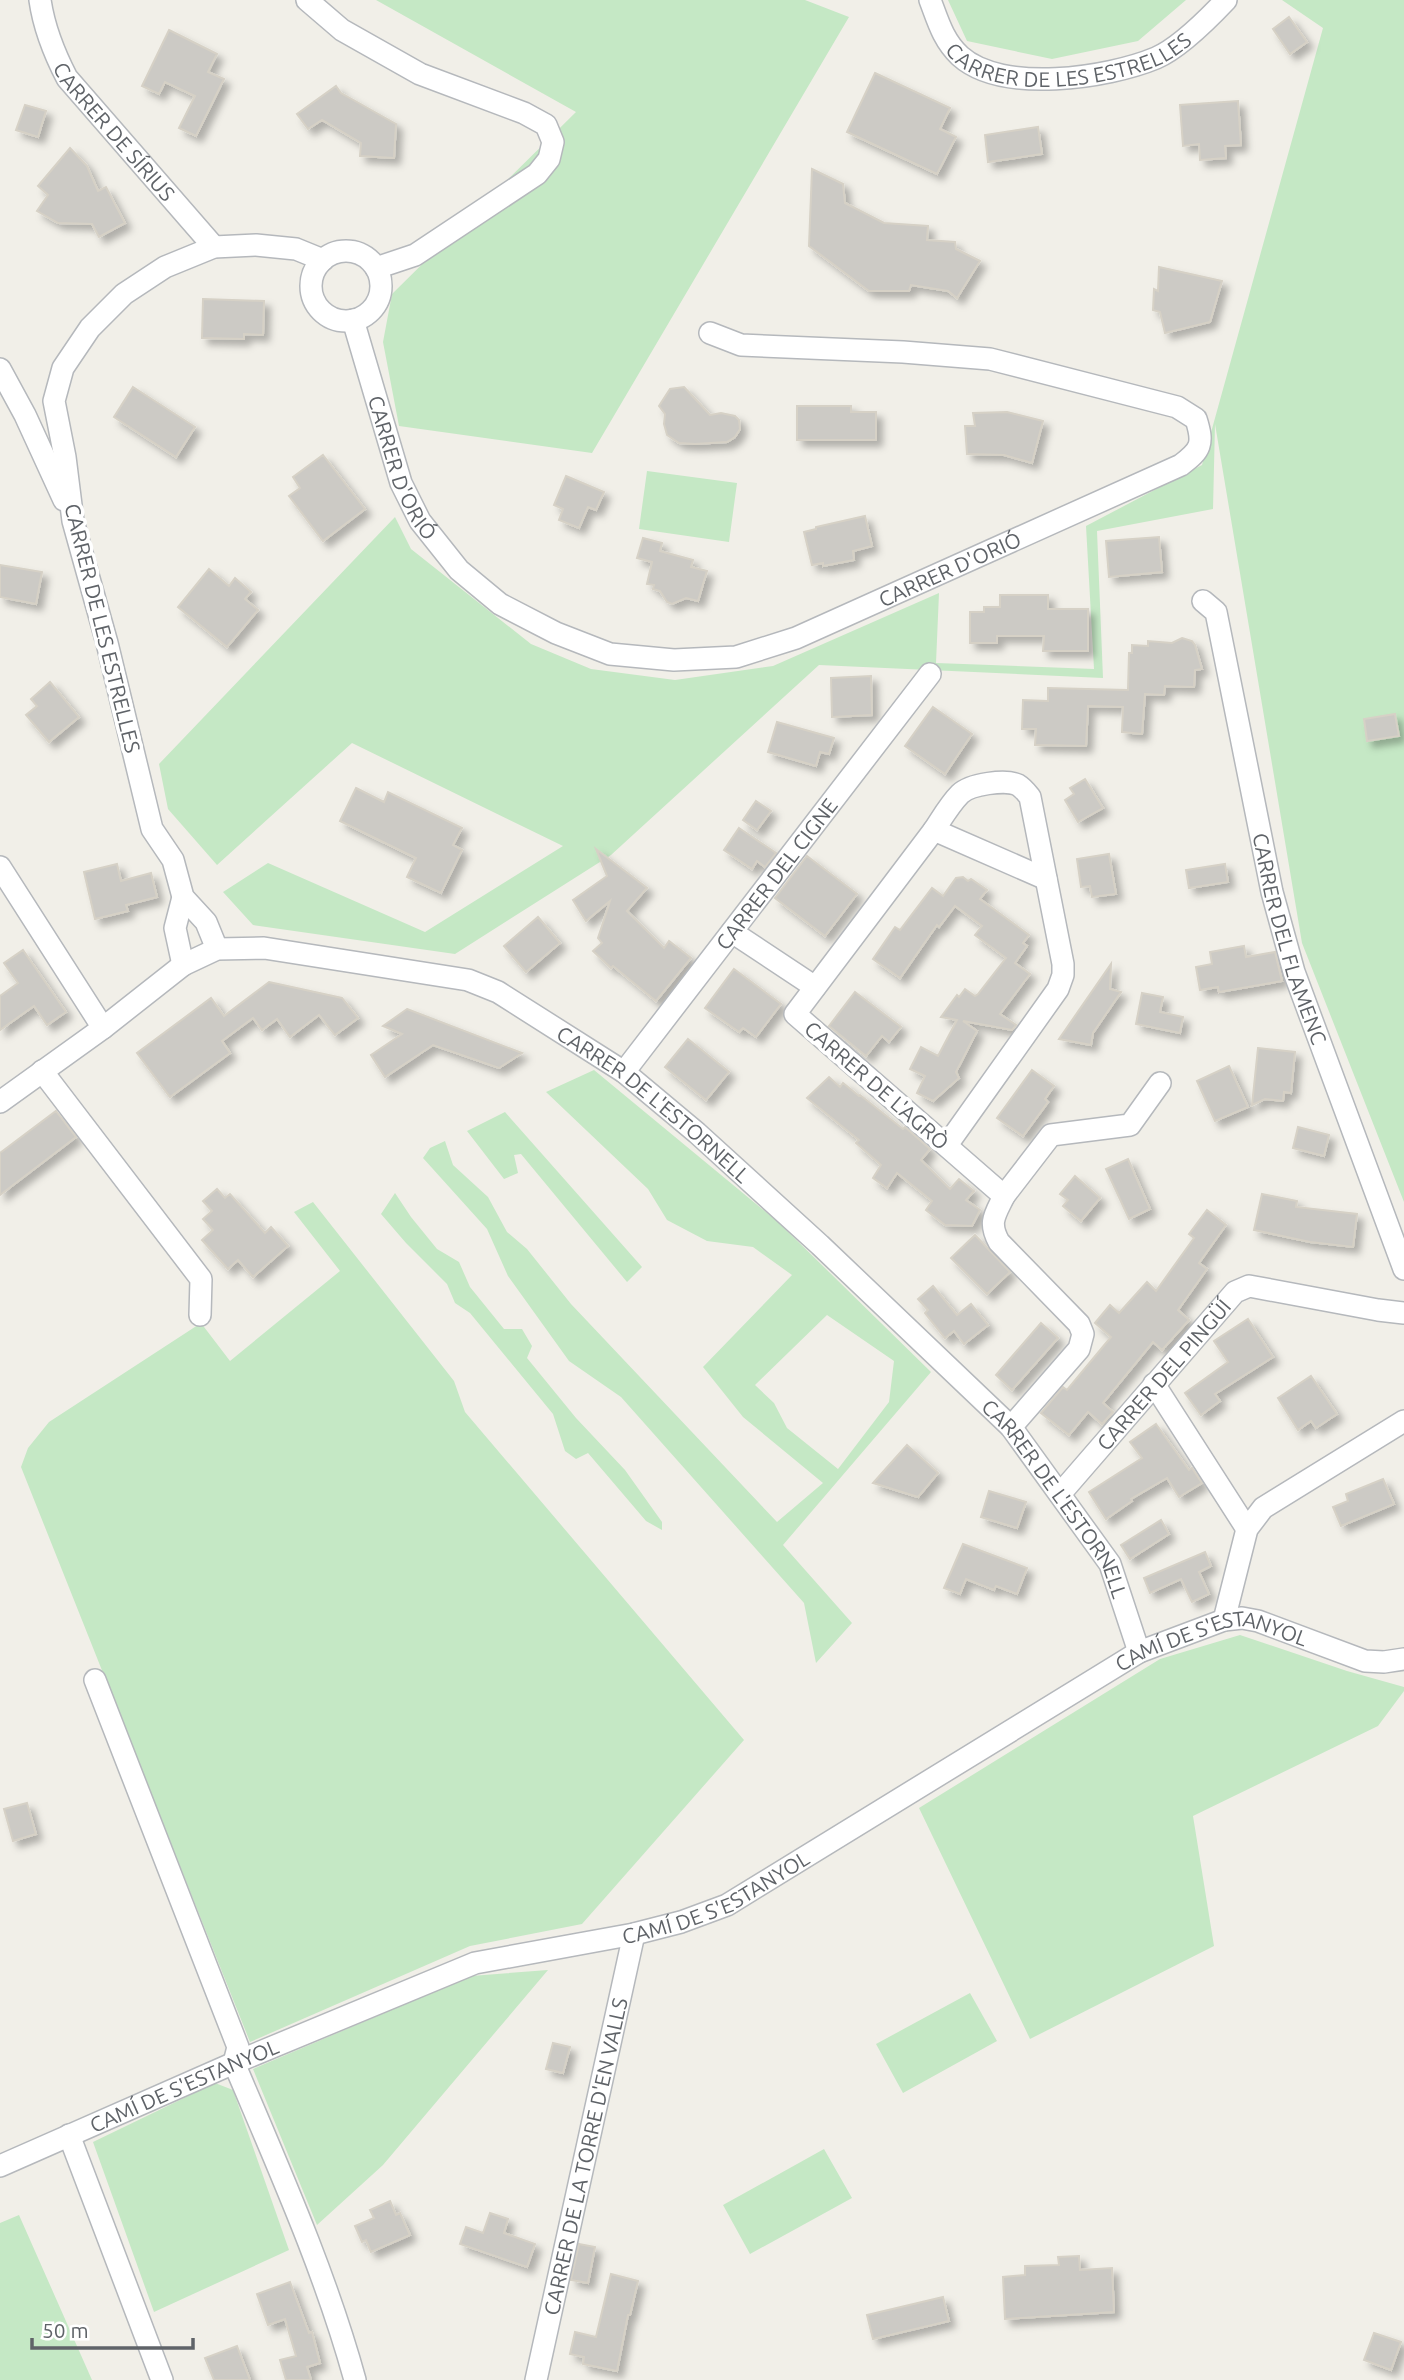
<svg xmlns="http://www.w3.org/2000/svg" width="1404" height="2380" viewBox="0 0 1404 2380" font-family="Ubuntu,sans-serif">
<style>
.green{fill:#c5e8c5;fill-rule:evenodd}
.building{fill:#cccac5;stroke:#d6d1c6;stroke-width:2;filter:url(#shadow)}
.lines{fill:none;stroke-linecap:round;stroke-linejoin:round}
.minor-casing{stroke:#b5b8bc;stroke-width:24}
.minor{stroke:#fff;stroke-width:21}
.labels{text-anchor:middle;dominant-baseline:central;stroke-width:7;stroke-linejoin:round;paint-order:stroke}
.street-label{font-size:21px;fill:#5f6368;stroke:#fff}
</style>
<defs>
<filter id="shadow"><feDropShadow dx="6" dy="6" stdDeviation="3.5" flood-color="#0004"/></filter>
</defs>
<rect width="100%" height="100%" fill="#f1efe8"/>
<path class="green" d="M376,0H805L849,17L592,453L399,426L383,342L392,294L576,112Z
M948,0H1186L1138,41L1052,59L967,41Z
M1282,0H1404V1202L1302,943L1215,424L1213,509L1097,531L1103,678L819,665L611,855L455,954L253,925L223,892L268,863L425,932L563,846L352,743L217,865L168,809L159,764L395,517L411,549L531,644L591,669L675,680L773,666L939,593L936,663L1094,669L1086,526L1202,465L1323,28Z
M647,471L737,483L729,542L639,529Z
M594,1070L778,1222L931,1372L783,1545L852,1623L816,1663L804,1603L621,1397L569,1361L508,1276L487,1229L423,1158L430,1148L445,1141L453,1165L488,1197L507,1232L527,1249L571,1304L777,1522L823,1483L743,1417L703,1367L792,1275L753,1247L707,1241L667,1220L648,1189L546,1092ZM827,1315L894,1361L889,1402L838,1469L787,1428L774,1403L755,1385Z
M505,1112L642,1267L627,1282L521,1154L514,1155L518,1173L504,1179L467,1131Z
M395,1193L411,1217L437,1249L459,1262L470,1287L504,1329H522L532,1346L527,1358L576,1418L625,1470L662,1522V1530L646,1521L588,1453L576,1459L565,1451L553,1414L470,1313L455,1303L447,1284L406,1243L381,1214Z
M313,1202L454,1381L465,1412L744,1740L582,1924L470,1946L250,2042L21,1467L28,1448L49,1422L201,1323L230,1361L340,1271L294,1212Z
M1240,1635L1347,1671L1404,1687V1691L1378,1726L1193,1816L1214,1946L1030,2039L919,1808L1160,1659Z
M548,1970L383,2165L317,2225L253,2069L471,1976Z
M970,1993L997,2041L903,2093L876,2044Z
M215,2083L233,2090L289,2250L154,2312L93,2142Z
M824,2149L852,2198L750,2254L723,2205Z
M19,2215L92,2380H0V2223Z"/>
<path class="building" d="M1289,17L1307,42L1290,54L1273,29Z
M169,30L217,54L208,72L224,79L196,136L179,128L195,96L165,82L159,94L142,86Z
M875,73L950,108L940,129L956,137L937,174L847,132Z
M336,86L341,93L396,124L394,158L360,156L361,143L322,120L308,129L297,114Z
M1238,101L1241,145L1225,146L1226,158L1200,160L1199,144L1183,146L1180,105Z
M25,105L46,111L38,137L16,130Z
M1038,127L1042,154L988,162L985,135Z
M70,148L87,166L98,191L106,187L125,223L99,237L92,224L58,223L37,211L48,195L38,186Z
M812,169L843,184L845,203L884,223L928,226L927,240L955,242L956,249L980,261L957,298L948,291L911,285L909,291H869L809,246Z
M1159,267L1222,281L1210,322L1165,333L1160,312L1153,310L1154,289L1158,291Z
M203,299L264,301L263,335L244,334V339L202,338Z
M133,387L195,427L176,457L114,417Z
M684,387L710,415L721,413L735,416L739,420L740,429L735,437L727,442L695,444L679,443L667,435L664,424L665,414L659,406L670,389Z
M797,406H851V412H876V440H797Z
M1007,412L1043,421L1032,463L1004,455L967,454L965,426H975L973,413Z
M323,455L365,509L323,541L289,496L300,488L293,477Z
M566,476L604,492L596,510L588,507L579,528L559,520L563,509L554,505Z
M865,516L872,546L853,551L854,560L823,566V563L812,565L804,532L816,529V527Z
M1159,537L1162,572L1109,577L1106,541Z
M643,538L662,543L660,551L693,560L691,567L707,571L698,601L686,598L672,604L667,602L660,591L653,589L654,585L647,584L652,562L637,558Z
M0,565L42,572L36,604L0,597Z
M209,569L229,586L235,578L251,592L245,599L258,610L227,647L178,607Z
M1000,595H1048V609H1088V651H1043L1044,636H997V643H970V612H984V607H1000Z
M1182,638L1192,641L1195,645L1202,669L1195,670L1194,687L1165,686L1164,695L1145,694L1142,734L1122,732L1123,707L1088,706L1086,746L1035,745L1036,729H1022L1023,700L1048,701V688L1128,690L1129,653H1132V645L1148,646V641L1172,643Z
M871,676L872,715L832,717L831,678Z
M50,682L79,717L49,742L26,715L37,706L31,699Z
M933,707L972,734L945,774L905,746Z
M1395,714L1399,736L1367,741L1364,719Z
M777,722L834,738L829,754L820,752L816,766L768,752Z
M1085,779L1103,808L1078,822L1065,800L1074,794L1070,788Z
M356,788L384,802L388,792L462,828L453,845L462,850L441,893L407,877L416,858L340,821Z
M756,801L771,811L757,830L743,820Z
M739,828L776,853L765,867L757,861L752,869L724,850Z
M596,849L647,888L627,911L664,948L669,941L691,958L656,1001L613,966L611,968L593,951L602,943L598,938L610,901L586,921L573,900L607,876Z
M1109,854L1116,894L1092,897L1090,886L1081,887L1077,859Z
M807,856L857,894L825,936L775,898Z
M117,864L121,881L151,873L157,897L126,905L128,911L95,919L84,872Z
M1225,864L1228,882L1189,888L1186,870Z
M963,877L968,881L971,879L987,890L980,899L1029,935L1023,943L1027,946L1015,963L1030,974L1000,1014L1016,1025L1012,1030L963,1021L977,1031L956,1072L959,1078L933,1101L917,1093L925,1076L910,1069L921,1047L938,1056L957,1020L941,1017L957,995L959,997L965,989L975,996L978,994L1006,958L975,935L982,926L955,906L939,927L937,925L900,978L873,959L895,927L900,930L932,888L943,896L956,878Z
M538,917L560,943L526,972L504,946Z
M1244,946L1246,957L1275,952L1282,981L1219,992L1218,987L1200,990L1196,967L1212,964L1210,952Z
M23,950L66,1012L47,1025L34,1006L0,1030V996L18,983L4,963Z
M1111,964L1110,989L1121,992L1093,1033L1091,1045L1059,1039Z
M734,969L781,1004L756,1037L743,1028L739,1032L705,1008Z
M269,982L342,998L358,1018L335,1035L319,1015L290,1037L277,1019L262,1030L253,1018L222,1041L230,1053L170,1097L137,1053L211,998L224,1016Z
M855,992L901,1027L889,1042L882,1036L866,1056L829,1026Z
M1142,993L1163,997L1160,1012L1183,1017L1180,1033L1136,1024Z
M407,1009L522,1053L499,1068L433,1045L385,1077L371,1055L402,1034L383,1026Z
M688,1039L729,1072L706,1100L665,1067Z
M1258,1048L1295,1052L1291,1093L1284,1092L1283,1101L1265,1099L1252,1105Z
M1229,1066L1248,1107L1215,1121L1197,1081Z
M1032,1070L1054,1086L1045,1099L1048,1102L1023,1136L997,1118Z
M829,1077L840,1087L843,1083L859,1096L860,1095L903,1129L905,1127L930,1149L921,1160L950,1189L959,1179L974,1191L966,1200L980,1210L972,1226L945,1225L926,1210L932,1201L897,1173L887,1188L873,1178L881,1165L856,1143L859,1140L807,1098Z
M56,1111L76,1137L0,1195V1153Z
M1298,1127L1329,1135L1324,1156L1293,1148Z
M1128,1159L1150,1209L1129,1219L1106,1169Z
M1075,1176L1100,1198L1081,1221L1063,1206L1068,1200L1060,1194Z
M217,1189L225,1198L230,1194L265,1233L271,1227L288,1246L253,1277L238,1260L228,1269L202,1240L213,1230L203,1219L212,1211L203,1201Z
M1262,1194L1297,1201L1296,1207L1357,1214L1353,1247L1310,1242L1254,1230Z
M1207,1210L1226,1225L1199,1263L1207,1269L1178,1310L1189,1320L1162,1350L1153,1342L1103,1403L1113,1412L1102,1424L1088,1412L1069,1435L1041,1413L1063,1387L1067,1390L1111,1337L1095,1323L1110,1305L1119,1313L1147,1282L1156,1291L1194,1238L1189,1234Z
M975,1235L1010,1272L987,1294L951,1258Z
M933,1286L957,1315L971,1304L988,1325L964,1344L954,1331L945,1338L925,1313L928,1310L918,1299Z
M1248,1319L1273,1357L1215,1394L1220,1401L1201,1415L1185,1393L1228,1362L1214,1341Z
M1041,1323L1058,1338L1012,1390L996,1375Z
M1311,1376L1337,1414L1316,1428L1311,1421L1298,1430L1278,1398Z
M1156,1424L1189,1470L1192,1468L1202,1483L1179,1497L1167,1478L1131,1499L1132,1501L1106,1519L1089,1492L1142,1458L1130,1442Z
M907,1445L938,1473L918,1497L873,1483Z
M1383,1479L1394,1504L1341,1526L1333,1507L1348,1501L1346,1494Z
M989,1491L1026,1502L1017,1528L981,1517Z
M1161,1520L1169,1534L1130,1559L1121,1545Z
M963,1544L1027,1568L1017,1594L996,1586L994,1590L966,1579L960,1594L944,1588Z
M1205,1552L1211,1566L1199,1572L1209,1594L1192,1602L1181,1579L1150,1593L1144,1578Z
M27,1803L36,1834L13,1841L4,1809Z
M553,2043L570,2047L563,2073L546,2069Z
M390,2201L396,2215L400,2213L410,2235L371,2252L366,2240L362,2242L355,2226L374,2218L370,2210Z
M490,2213L508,2219L504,2233L535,2244L527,2267L460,2244L466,2227L483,2233Z
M579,2244L595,2247L588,2283L571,2280Z
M1079,2256L1080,2270L1112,2268L1114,2312L1005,2319L1003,2277L1025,2275V2266L1059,2265L1058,2257Z
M611,2274L638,2281L630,2315H628L617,2371L583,2364L584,2357L570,2354L575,2332L596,2337Z
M290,2282L309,2333L312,2332L320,2363L307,2367L311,2380H286L280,2360L296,2356L285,2319L268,2325L257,2294Z
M943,2297L949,2321L873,2339L867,2315Z
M1374,2333L1401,2342L1391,2370L1364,2360Z
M237,2346L250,2380H214L205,2358Z"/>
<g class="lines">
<g class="minor-casing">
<g id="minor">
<path id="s1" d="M40,0C44,28 54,53 67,78L214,247"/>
<path d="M307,0L342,30L420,74L524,113L546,125L553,142L549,159L537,174L415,255L376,268"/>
<path id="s2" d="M930,0C938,21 943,40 960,56C1002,94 1108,78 1156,58C1179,48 1209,18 1226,0"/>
<circle cx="346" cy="286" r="35"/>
<path id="s3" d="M353,320L401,483L420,521L459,570L500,604L556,633L610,654L674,660L736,657L796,638L1181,465C1201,450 1204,444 1196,419L1177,407L990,359L903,352L741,345L710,333"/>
<path d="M0,369L25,415L64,500"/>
<path id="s4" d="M1203,601L1216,612L1272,892L1294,972L1404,1269"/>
<path d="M934,830C942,818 950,804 960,794C970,784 1006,779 1018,785C1023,788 1026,792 1030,797L1063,964V975L1058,989L947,1145"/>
<path d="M0,867L103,1028"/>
<path d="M732,932L815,987"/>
<path d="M217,949L206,922L183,897L173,860L152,829L107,643L73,521L65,457L54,401L63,368L90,328L124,294L165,267L214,247L256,245L296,249L323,260"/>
<path d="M183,965L175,928L183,897"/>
<path d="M42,1071L201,1279L200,1315"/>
<path id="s5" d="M624,1072L930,674"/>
<path id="s6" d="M0,1102L103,1028L183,965L217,949L264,948L468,980L498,992L624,1072L697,1133L820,1245L1011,1427L1110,1564L1139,1652"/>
<path d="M1004,1196L1051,1135L1130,1125L1160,1083"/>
<path d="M1154,1384L1247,1529"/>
<path d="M1011,1427L1079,1349L1083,1334L1079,1324L999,1242C988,1222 995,1215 1004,1196L795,1014L934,830L1046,879"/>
<path id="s7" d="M1060,1494L1235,1292L1249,1286L1378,1310L1404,1313"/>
<path d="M1224,1620L1247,1529L1263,1508L1404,1421"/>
<path d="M95,1680L238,2047L234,2063C278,2167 325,2271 355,2380"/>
<path d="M69,2135L162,2380"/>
<path id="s8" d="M0,2166L234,2063L475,1963L634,1934L681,1922L727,1905L1139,1652L1224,1620L1242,1618L1258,1621L1365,1661L1384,1662L1404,1659"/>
<path id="s9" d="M536,2380L634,1934"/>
</g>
</g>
<use href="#minor" class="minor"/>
</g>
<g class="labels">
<g class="street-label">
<text stroke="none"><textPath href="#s2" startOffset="178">CARRER DE LES ESTRELLES</textPath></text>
<text stroke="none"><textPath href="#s1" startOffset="154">CARRER DE SÍRIUS</textPath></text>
<text stroke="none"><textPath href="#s3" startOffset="156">CARRER D'ORIÓ</textPath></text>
<text stroke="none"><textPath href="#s3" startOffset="807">CARRER D'ORIÓ</textPath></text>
<text transform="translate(103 628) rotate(76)">CARRER DE LES ESTRELLES</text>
<text stroke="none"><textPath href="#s5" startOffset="250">CARRER DEL CIGNE</textPath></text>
<text stroke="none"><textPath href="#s4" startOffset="352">CARRER DEL FLAMENC</textPath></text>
<text transform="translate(877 1085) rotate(41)">CARRER DE L'AGRÒ</text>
<text stroke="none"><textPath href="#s6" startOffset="744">CARRER DE L'ESTORNELL</textPath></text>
<text stroke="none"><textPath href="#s7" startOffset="158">CARRER DEL PINGÜÍ</textPath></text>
<text stroke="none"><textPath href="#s6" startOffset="1311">CARRER DE L'ESTORNELL</textPath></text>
<text stroke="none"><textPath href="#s8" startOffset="1335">CAMÍ DE S'ESTANYOL</textPath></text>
<text stroke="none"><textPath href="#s8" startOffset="768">CAMÍ DE S'ESTANYOL</textPath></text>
<text stroke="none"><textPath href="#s8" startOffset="201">CAMÍ DE S'ESTANYOL</textPath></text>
<text stroke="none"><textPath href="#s9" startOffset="229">CARRER DE LA TORRE D'EN VALLS</textPath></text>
</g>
</g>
<path d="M32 2338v10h161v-10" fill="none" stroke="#5f6368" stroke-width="3.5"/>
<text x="42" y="2338" font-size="21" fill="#5f6368" stroke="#ffffff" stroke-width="5" paint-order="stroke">50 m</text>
</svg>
